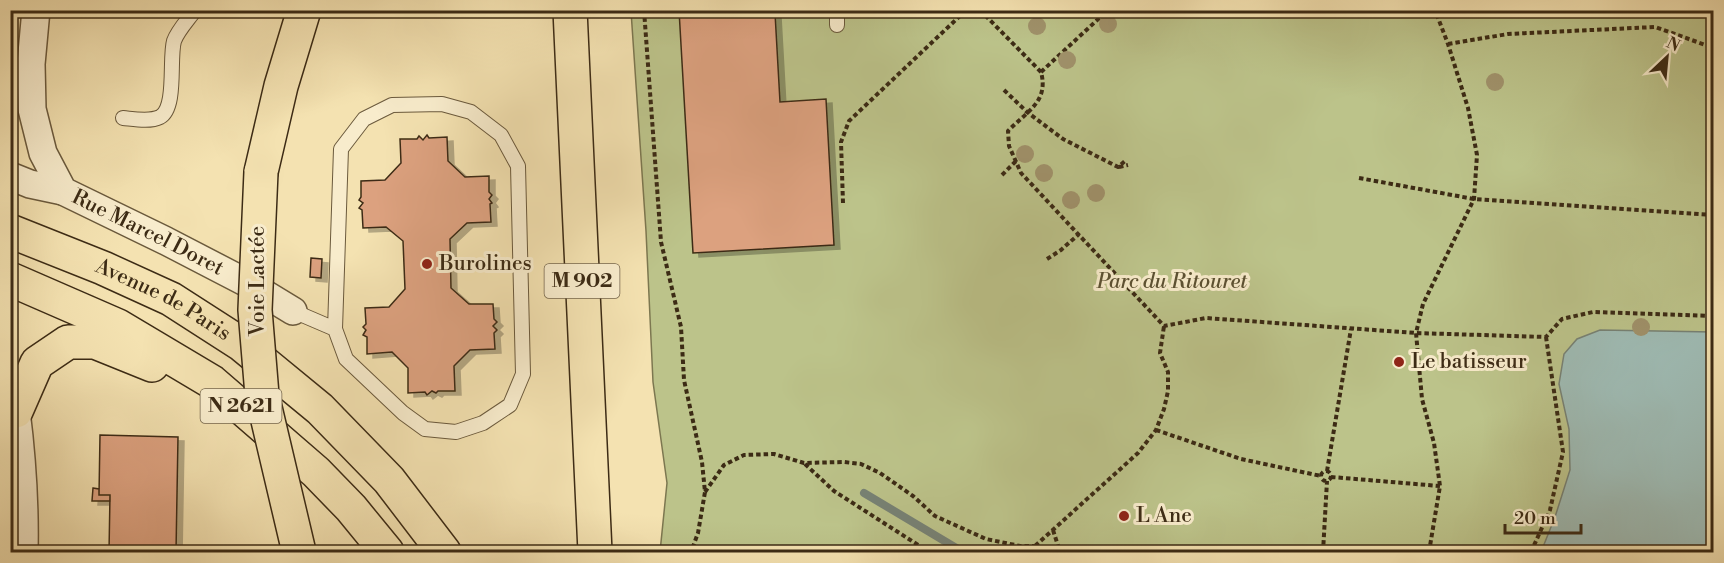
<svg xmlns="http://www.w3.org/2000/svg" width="1724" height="563" viewBox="0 0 1724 563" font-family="'Libre Bodoni',serif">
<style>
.green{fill:#bcc38a;stroke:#7c7750;stroke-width:1.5}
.water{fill:#9fbcb5;stroke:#778275;stroke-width:1.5}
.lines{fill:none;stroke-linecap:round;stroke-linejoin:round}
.stream{stroke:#778275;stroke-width:8}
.building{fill:#dca17f;stroke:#3c2b15;stroke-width:1.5;filter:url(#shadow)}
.lane-casing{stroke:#6a593c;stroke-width:16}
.street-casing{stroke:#6a593c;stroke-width:30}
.highway-casing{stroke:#3c2b15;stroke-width:36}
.path{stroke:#3c2b15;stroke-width:4;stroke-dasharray:4.5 3;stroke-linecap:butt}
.lane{stroke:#f8eccc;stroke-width:14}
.street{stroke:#f8eccc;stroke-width:27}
.highway{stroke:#f4e2b1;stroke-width:33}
.highway-bridge-casing{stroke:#3c2b15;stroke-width:36;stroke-linecap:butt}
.highway-bridge{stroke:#f4e2b1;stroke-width:33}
.tree{fill:#a0926b}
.poi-dot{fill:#8f2418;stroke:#f8eccc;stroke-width:2}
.labels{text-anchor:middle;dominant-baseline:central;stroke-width:6;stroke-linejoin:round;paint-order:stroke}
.shield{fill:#f8eccc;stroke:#74654c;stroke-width:1.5}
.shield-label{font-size:20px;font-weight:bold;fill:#3c2b15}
.street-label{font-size:21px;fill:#3c2b15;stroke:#f8eccc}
.poi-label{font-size:21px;fill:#3c2b15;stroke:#f8eccc;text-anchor:start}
.park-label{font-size:21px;font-style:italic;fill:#5c5132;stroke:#f8eccc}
</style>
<defs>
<filter id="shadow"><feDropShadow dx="6" dy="4" stdDeviation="0" flood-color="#0004"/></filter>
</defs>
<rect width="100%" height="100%" fill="#f4e2b1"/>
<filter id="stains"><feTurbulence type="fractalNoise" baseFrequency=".00333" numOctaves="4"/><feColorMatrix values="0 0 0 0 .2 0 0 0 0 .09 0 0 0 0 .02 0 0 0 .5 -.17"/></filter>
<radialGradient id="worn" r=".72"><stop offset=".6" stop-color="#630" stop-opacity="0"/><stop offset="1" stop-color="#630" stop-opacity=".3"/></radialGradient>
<path class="green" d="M631,11H1713V552H660L667,483L653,382L646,231Z"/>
<path class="water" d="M1600,330L1713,332V552H1541L1555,517L1570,470L1569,429L1559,384L1564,354L1577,339Z"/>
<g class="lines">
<path class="stream" d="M864,493L963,552"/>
</g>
<path class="building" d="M679,10H818L775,13L780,102L826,99L834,245L693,253Z
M427,135L429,138L447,137L448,161L465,177L489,176V192L492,195L489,199L492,203L490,204L491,222L467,223L450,239L451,288L469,304H493L494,319L497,322L493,326L497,330L494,333L495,349L470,350L454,366L455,391H438L436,393L432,391L427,395L425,392L408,393V368L392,352L367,354V337L363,335L366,330L363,327L366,324L365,308L389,307L405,289L403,241L386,227L363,228L362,210L359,208L363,203L359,200L361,197V181L385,180L401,163L400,139H417L419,136L423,140Z
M311,258L322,259L321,278L310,277Z
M100,435L178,437L176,552H109L110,495H99Z
M93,488L99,489V495H110V501H92Z"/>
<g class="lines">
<g class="lane-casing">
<path id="lane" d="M837,10V25
M123,118C134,119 150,122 160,117C177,108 169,58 174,41C178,30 188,20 195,10
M293,311L335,329L341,149L364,119L392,105L442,104L471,112L501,135L518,166L523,374L510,405L483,423L456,432L425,429L403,413L346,359L335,329"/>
</g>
<g class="street-casing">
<g id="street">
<path id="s1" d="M36,10L31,64L32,109L43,153L63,191L166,241L247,283L293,311"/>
<path d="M10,176L30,184L63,191"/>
<path d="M16,411C22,458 25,505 24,552"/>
</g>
</g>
<g class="highway-casing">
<g id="highway">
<path d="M570,10L595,552"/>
<path d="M261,172L281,86L304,10"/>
<path id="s2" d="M10,231L103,268L171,299L241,344L320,409L389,480L444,552"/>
<path d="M10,279L118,326L212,382L316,472L351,508L387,552"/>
<path d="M16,411L37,363L68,342H95L152,365"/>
</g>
</g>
<path class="path" d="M644,10L661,242L681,327L684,380L702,462L705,492L698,533L691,552
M980,10L1041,72C1049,102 1027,111 1008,131L1009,146L1021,173L1164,326L1206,318L1416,333L1546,337L1562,319L1593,312L1714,316
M1448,44L1508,34L1655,27L1714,48
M1041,72L1108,10
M1004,90L1027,112L1063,139L1118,167L1125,161
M1119,167L1128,165
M1002,175L1017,160
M1359,178L1474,199L1714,215
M843,203L841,142L849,121L963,13
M1047,259L1061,250L1079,234
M1156,430L1241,459L1321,476
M805,464L834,491L929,552
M1321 476a5 5 0 1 1 10 0a5 5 0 1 1-10 0Z
M1327,471L1351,329
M1331,477L1440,486
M705,492L724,465L744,455L774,454L804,463L844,462L861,464L880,473L913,496L935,516L986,539L1020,546H1035
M1053,530L1060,552
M1031,552L1035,546L1138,453L1156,430L1164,409L1168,391V372L1160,353L1164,326
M1323,552L1327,481
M1429,552L1440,486L1434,443L1422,399L1416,333L1423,304L1474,199L1477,155L1468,108L1448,44L1435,10
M1531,552L1550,510L1563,452L1546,337"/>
<use href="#lane" class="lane"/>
<use href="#street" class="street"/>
<use href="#highway" class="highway"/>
<g class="highway-bridge-casing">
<path id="highway-bridge" d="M261,172L255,310L262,395L299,552"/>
</g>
<use href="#highway-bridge" class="highway-bridge"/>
</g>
<g class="tree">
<circle cx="1108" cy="24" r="9"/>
<circle cx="1037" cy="26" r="9"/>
<circle cx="1067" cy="60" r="9"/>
<circle cx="1495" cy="82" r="9"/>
<circle cx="1025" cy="154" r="9"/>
<circle cx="1044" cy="173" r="9"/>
<circle cx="1096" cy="193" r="9"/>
<circle cx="1071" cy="200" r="9"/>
<circle cx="1641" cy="327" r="9"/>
</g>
<g class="poi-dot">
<circle cx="427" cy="264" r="6"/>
<circle cx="1399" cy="362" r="6"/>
<circle cx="1124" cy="516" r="6"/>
</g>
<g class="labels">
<g class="shield">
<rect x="544.5" y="264" width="75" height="34" rx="4.5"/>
<rect x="200.5" y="389" width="81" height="34" rx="4.5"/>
</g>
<g class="shield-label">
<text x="582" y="281">M 902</text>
<text x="241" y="406">N 2621</text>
</g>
<g class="street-label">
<text stroke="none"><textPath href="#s1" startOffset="282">Rue Marcel Doret</textPath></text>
<text transform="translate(258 281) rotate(-90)">Voie Lactée</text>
<text stroke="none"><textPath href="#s2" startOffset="168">Avenue de Paris</textPath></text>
</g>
<g class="poi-label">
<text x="439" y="264">Burolines</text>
<text x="1411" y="362">Le batisseur</text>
<text x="1136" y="516">L Ane</text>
</g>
<g class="park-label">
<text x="1172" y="282">Parc du Ritouret</text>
</g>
</g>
<rect width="1724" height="563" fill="none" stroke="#f4e2b1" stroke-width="36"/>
<rect x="12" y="12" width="1700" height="539" fill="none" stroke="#3c2b15" stroke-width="3"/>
<rect x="18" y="18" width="1688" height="527" fill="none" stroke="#3c2b15" stroke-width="1.5"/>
<g transform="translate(1667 57) rotate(26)" stroke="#f8eccc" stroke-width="4.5" paint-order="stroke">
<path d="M0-4.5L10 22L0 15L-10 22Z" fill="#3c2b15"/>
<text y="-9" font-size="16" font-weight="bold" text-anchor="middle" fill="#3c2b15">N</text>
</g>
<path d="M1505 524v9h76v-9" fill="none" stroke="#3c2b15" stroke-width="3"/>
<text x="1514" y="524" font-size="18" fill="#3c2b15" stroke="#f8eccc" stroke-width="4.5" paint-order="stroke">20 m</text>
<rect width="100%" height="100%" filter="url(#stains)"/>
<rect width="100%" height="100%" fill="url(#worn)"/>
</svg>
